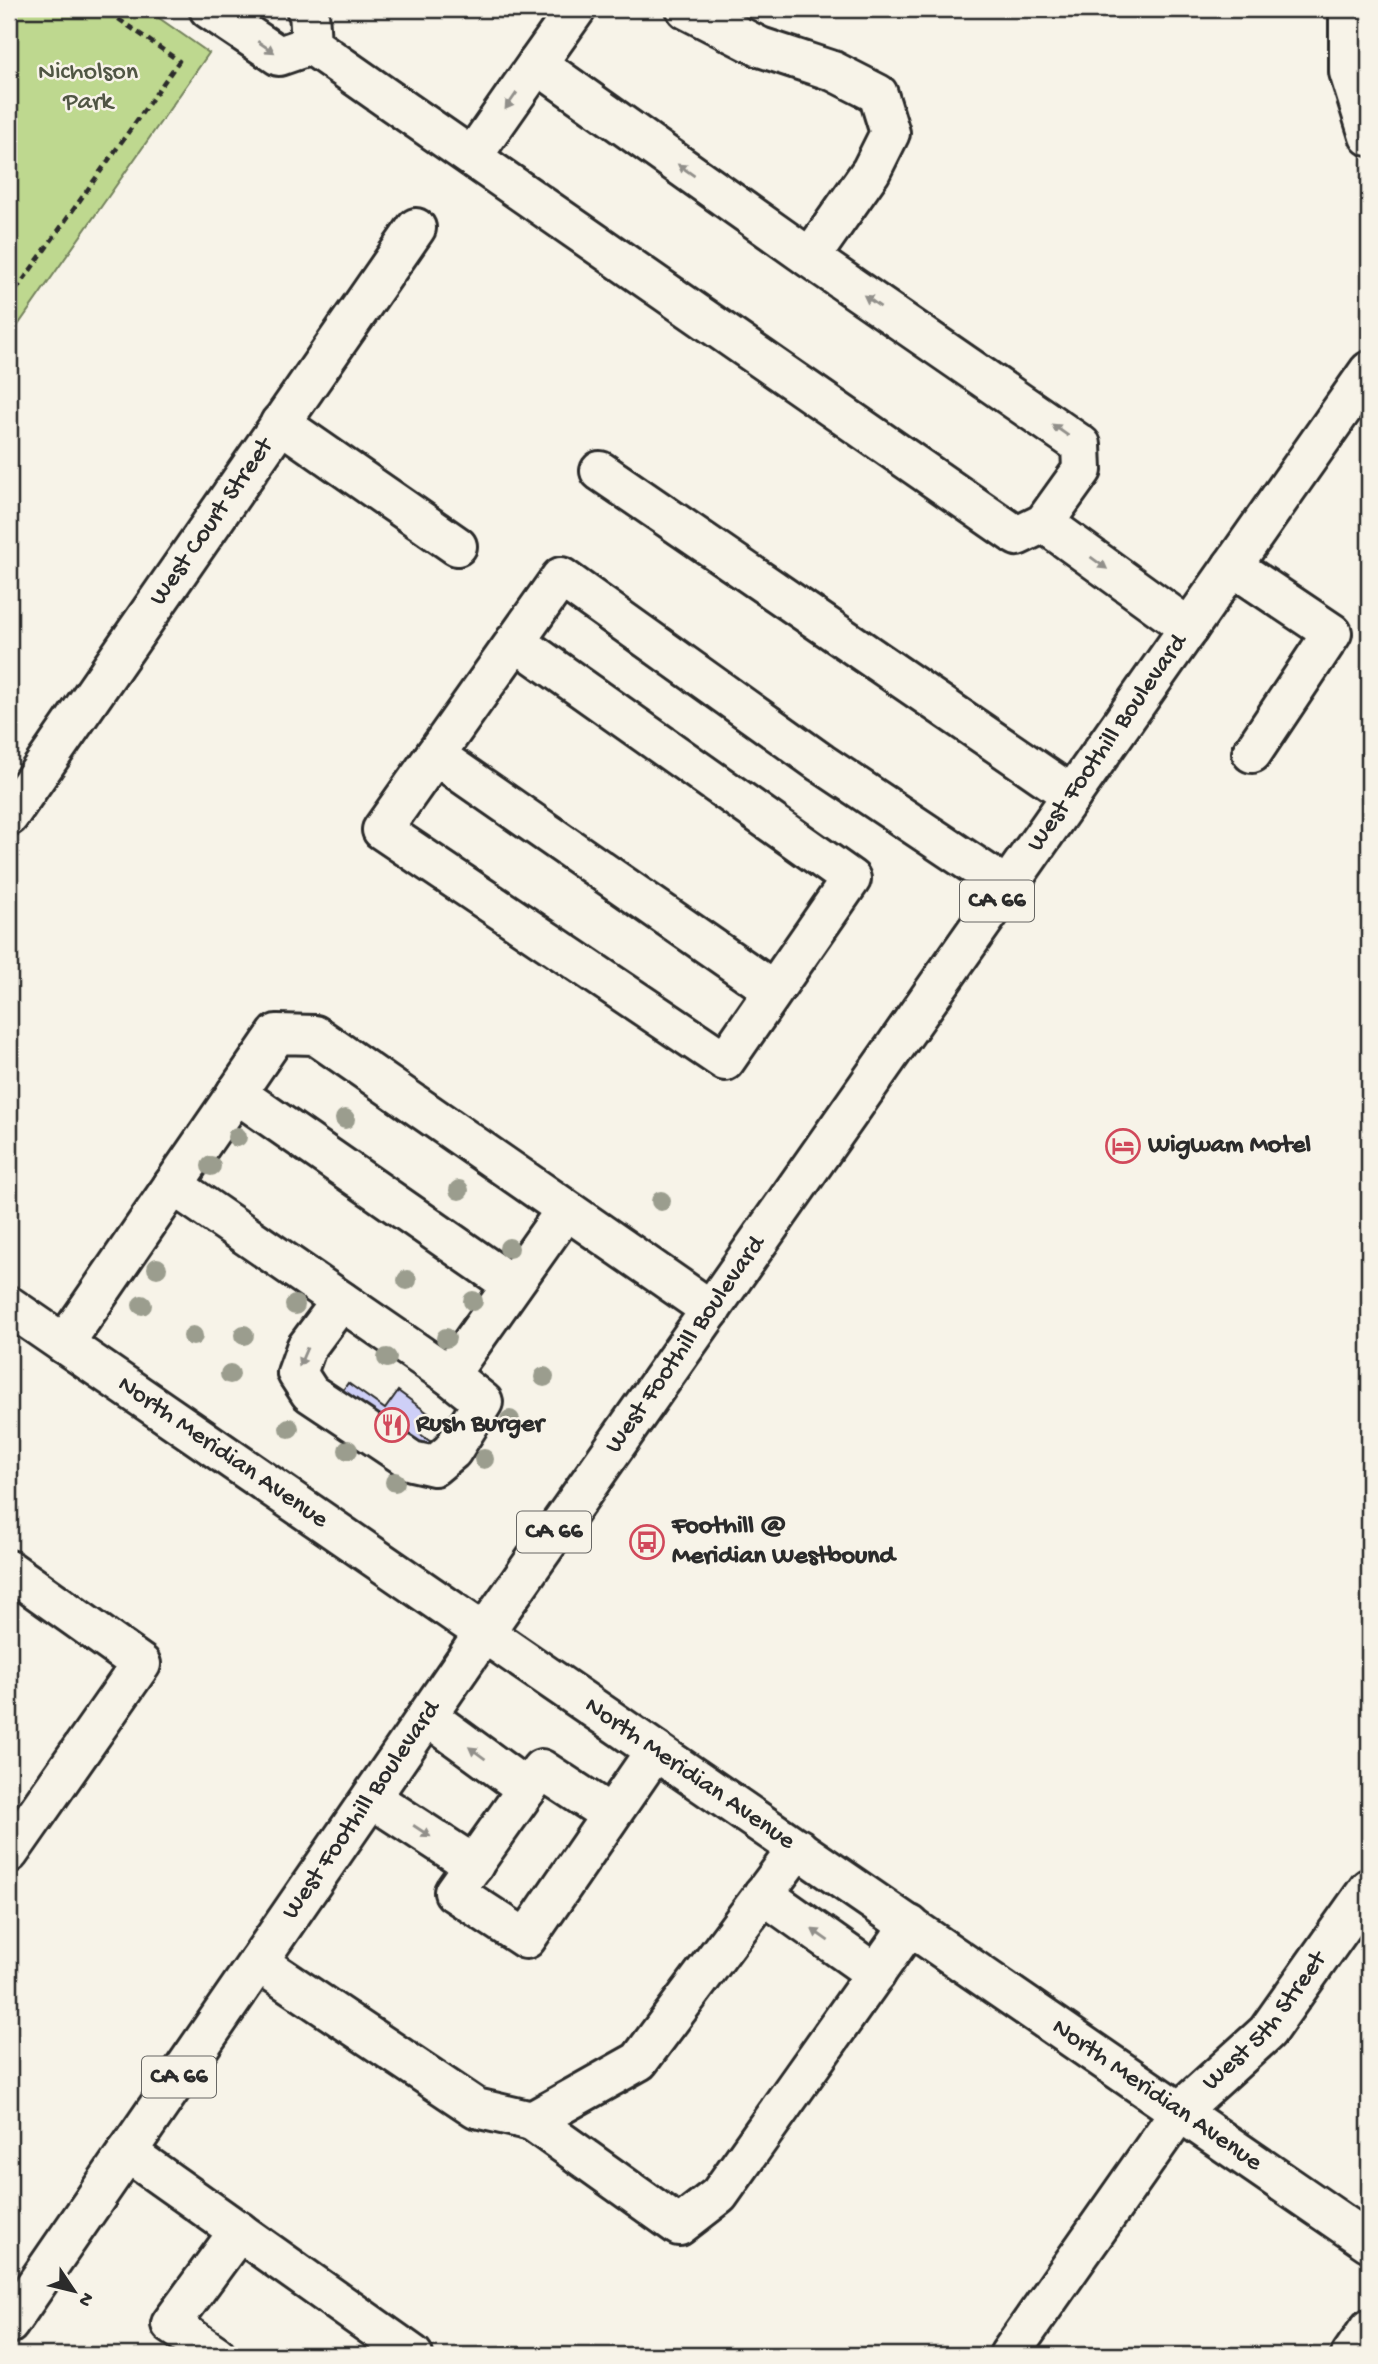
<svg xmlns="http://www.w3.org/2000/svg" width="1378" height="2364" viewBox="0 0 1378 2364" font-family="'Gochi Hand',sans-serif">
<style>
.green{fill:#bed88f;stroke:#74825d;stroke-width:2}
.building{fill:#cecff7;stroke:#2b2b2b;stroke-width:2}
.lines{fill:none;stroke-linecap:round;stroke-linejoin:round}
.minor-casing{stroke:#2b2b2b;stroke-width:44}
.major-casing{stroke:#2b2b2b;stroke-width:44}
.path{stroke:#2b2b2b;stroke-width:4.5;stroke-dasharray:7 5;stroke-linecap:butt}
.minor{stroke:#f7f3e8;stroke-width:38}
.major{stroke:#f7f3e8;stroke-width:38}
.tree{fill:#9b9d8e}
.oneway{fill:#918f8a}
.labels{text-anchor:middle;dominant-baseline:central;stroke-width:5;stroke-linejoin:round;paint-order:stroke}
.shield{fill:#f7f3e8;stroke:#686764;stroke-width:2}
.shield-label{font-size:24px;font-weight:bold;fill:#2b2b2b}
.park-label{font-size:26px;fill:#505644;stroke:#f7f3e8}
.street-label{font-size:26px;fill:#2b2b2b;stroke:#f7f3e8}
.poi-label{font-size:26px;font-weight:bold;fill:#2b2b2b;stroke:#f7f3e8;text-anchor:start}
</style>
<rect width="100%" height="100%" fill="#f7f3e8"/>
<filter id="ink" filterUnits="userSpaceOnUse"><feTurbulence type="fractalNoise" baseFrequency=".0143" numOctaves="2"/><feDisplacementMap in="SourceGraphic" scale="14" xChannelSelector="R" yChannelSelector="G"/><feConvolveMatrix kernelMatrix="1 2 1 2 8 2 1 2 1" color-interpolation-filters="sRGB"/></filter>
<g filter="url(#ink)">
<path class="green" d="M9,9H146L209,53L9,338Z"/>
<path class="building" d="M348,1383L385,1409L398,1391L432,1416L420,1434L431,1442L414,1464L332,1406Z"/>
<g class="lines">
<g class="minor-casing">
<g id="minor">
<path d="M209,9L279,56L311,45L309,11L306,9"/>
<path d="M686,9L760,47L833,71L878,94L890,133L871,171L810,258"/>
<path d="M1349,9V72L1369,136"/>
<path d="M311,45L388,99L1017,536L1044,523L1082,470L1081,445L810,258L537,64L472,157"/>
<path d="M537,64L576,9"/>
<path d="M280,423L457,546"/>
<path d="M600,471L1072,795"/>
<path d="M1044,523L1189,628"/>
<path d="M1232,566L1332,633L1252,753"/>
<path d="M515,641L851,879L725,1061L382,830L561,577L821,763L1007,887"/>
<path d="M435,755L773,990"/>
<path id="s1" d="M9,816L416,228"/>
<path d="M236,1093L512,1285"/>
<path d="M173,1185L449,1375L565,1211"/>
<path d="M341,1301L306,1348L297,1373L310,1393L412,1461L434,1466L452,1451L483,1402L449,1375"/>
<path id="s2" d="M9,1306L1369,2242"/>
<path d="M64,1344L277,1034L315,1035L711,1310"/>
<path d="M9,1570L141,1664L9,1853"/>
<path d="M427,1716L527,1789"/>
<path d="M371,1798L474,1865"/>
<path d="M611,1815L526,1939L454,1892L541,1769L611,1815L655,1751"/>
<path d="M763,1894L876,1974"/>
<path d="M258,1962L476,2108L532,2121L639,2061L798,1848"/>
<path d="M532,2121L679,2226L719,2195L910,1925"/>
<path d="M127,2152L413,2355"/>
<path d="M216,2355L171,2324L239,2231"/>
<path id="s3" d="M1009,2355L1180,2111L1267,2032L1369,1888"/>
<path d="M1351,2355L1369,2329"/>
</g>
</g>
<g class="major-casing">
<g id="major">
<path id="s4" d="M9,2324L484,1633L1369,371"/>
</g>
</g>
<path class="path" d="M9,300L179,61L104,9"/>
<use href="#minor" class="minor"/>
<use href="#major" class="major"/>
</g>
<g class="tree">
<circle cx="345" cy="1119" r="10"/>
<circle cx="237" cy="1137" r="10"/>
<circle cx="211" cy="1166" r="10"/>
<circle cx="459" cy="1190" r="10"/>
<circle cx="661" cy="1201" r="10"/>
<circle cx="509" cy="1248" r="10"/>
<circle cx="157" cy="1268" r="10"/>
<circle cx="407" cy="1280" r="10"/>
<circle cx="473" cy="1301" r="10"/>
<circle cx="142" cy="1305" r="10"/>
<circle cx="295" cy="1305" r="10"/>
<circle cx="244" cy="1335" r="10"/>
<circle cx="193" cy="1336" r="10"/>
<circle cx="446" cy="1338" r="10"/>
<circle cx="387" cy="1358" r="10"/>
<circle cx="230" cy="1374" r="10"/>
<circle cx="544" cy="1377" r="10"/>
<circle cx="510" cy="1420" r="10"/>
<circle cx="289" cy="1428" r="10"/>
<circle cx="348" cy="1450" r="10"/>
<circle cx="484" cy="1459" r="10"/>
<circle cx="395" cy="1482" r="10"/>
</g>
<defs><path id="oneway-solid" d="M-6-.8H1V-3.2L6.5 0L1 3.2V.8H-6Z" transform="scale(1.75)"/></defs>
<g class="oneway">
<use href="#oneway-solid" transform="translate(266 47) rotate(34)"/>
<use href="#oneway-solid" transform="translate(511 101) rotate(125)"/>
<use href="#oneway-solid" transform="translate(686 170) rotate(-145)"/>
<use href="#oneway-solid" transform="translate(872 301) rotate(-145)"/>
<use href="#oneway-solid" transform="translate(1060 430) rotate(-145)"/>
<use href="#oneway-solid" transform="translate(1099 563) rotate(36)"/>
<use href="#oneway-solid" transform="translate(303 1357) rotate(113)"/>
<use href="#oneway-solid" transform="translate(477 1753) rotate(-144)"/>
<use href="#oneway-solid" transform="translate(422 1831) rotate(33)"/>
<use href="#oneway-solid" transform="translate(820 1935) rotate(-145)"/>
</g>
</g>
<defs>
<g id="hotel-ring" transform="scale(1.75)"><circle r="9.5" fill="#f7f3e8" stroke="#d1495b" stroke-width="1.5"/><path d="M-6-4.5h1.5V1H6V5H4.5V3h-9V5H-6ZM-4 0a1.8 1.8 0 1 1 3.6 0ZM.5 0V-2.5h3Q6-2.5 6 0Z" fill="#d1495b"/></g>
<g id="restaurant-ring" transform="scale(1.75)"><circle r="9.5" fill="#f7f3e8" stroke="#d1495b" stroke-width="1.5"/><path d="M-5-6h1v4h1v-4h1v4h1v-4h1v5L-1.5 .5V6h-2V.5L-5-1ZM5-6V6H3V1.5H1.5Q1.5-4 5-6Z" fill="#d1495b"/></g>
<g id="bus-ring" transform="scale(1.75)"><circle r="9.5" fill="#f7f3e8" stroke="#d1495b" stroke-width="1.5"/><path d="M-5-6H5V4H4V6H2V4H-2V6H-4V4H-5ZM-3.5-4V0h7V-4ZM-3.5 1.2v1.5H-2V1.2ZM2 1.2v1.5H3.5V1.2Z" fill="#d1495b"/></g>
</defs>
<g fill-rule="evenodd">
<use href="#hotel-ring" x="1123" y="1146"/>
<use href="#restaurant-ring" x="392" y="1425"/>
<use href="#bus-ring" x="647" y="1542"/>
</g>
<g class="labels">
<g class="shield">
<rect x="960" y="880.5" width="74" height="41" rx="5"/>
<rect x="517" y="1511.5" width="74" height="41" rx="5"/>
<rect x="142" y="2056.5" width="74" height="41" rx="5"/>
</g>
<g class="shield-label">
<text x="997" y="901">CA 66</text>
<text x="554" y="1532">CA 66</text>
<text x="179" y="2077">CA 66</text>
</g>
<g class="park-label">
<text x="88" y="73">Nicholson<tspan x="88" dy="30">Park</tspan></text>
</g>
<g class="street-label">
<text stroke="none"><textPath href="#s1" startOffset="357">West Court Street</textPath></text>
<text stroke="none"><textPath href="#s4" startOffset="1925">West Foothill Boulevard</textPath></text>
<text stroke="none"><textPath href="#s4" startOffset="1190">West Foothill Boulevard</textPath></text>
<text stroke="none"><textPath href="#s2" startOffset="259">North Meridian Avenue</textPath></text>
<text stroke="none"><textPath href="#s2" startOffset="826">North Meridian Avenue</textPath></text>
<text stroke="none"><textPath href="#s4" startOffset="623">West Foothill Boulevard</textPath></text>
<text stroke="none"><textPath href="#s3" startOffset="422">West 5th Street</textPath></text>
<text stroke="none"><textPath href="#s2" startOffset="1393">North Meridian Avenue</textPath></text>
</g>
<g class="poi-label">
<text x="1148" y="1146">Wigwam Motel</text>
<text x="416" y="1425">Rush Burger</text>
<text x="672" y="1527">Foothill @<tspan x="672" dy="30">Meridian Westbound</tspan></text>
</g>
</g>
<rect width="1378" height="2364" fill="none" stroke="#f7f3e8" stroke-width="35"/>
<rect x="18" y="18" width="1343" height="2329" fill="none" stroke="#2b2b2b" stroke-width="2.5" filter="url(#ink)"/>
<g transform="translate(74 2291) rotate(125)" stroke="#f7f3e8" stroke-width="5" paint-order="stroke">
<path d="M0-5L12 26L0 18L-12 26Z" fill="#2b2b2b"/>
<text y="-10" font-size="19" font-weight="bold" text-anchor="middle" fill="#2b2b2b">N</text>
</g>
</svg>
